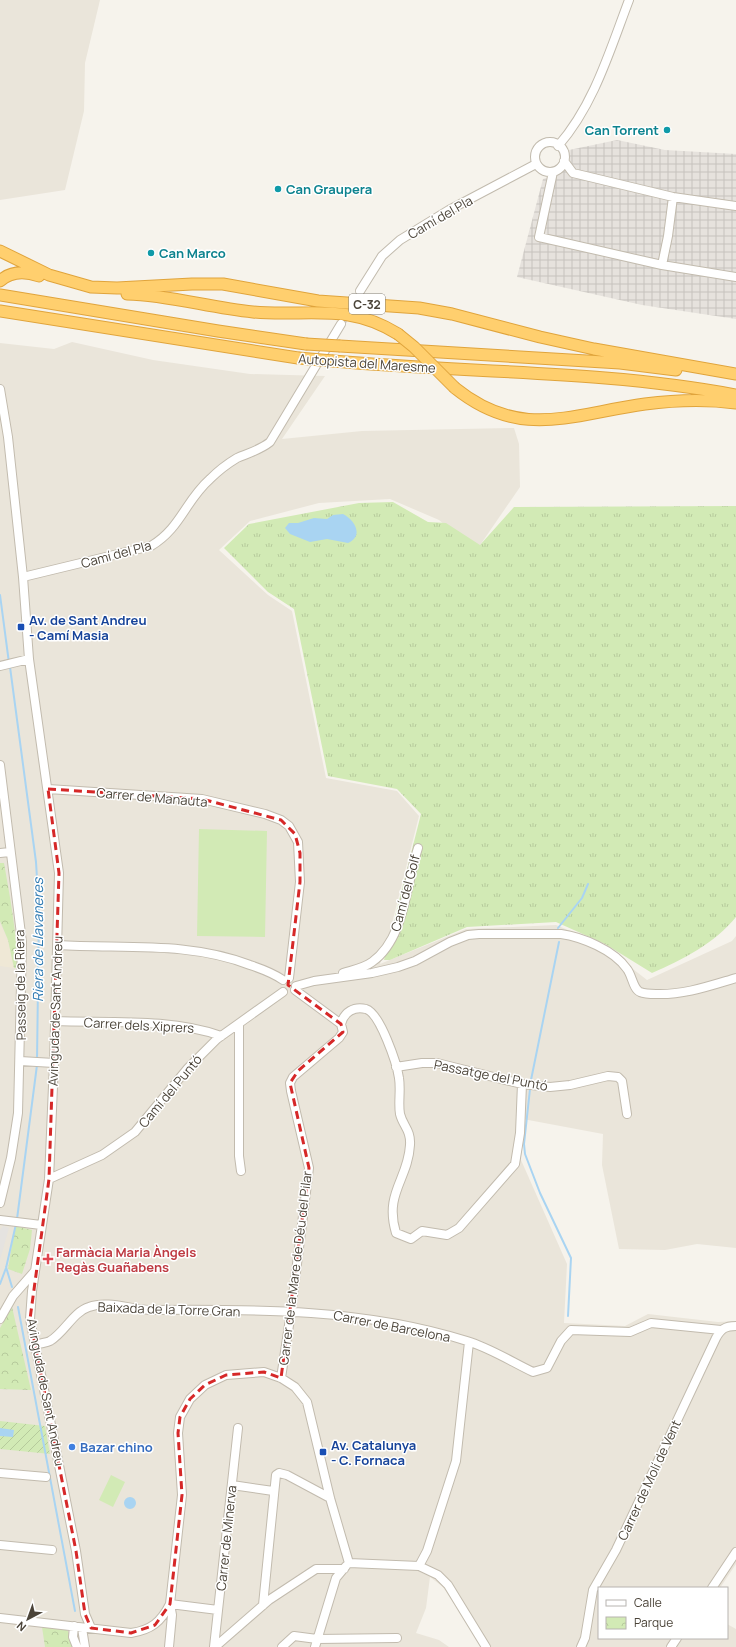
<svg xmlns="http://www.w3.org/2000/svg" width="736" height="1647" viewBox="0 0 736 1647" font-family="Manrope,sans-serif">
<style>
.residential{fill:#eae5da}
.industrial{fill:url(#industrial-grid)}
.education{fill:#efe8d6}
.grass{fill:url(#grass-tufts)}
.park{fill:url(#park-crowns)}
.garden{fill:url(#garden-furrows)}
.pitch{fill:#d2eab5}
.parking{fill:#e5e3e0}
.water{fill:#a9d4f2}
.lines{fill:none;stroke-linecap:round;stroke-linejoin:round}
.stream{stroke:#a9d4f2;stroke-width:2}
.minor-tunnel{stroke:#d4d0c8;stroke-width:8;stroke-dasharray:8 4;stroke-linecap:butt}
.minor-casing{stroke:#c2bbae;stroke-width:10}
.highway-casing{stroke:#e0a43c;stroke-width:13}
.minor{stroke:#fff;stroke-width:8}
.highway{stroke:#ffcf6e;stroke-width:11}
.highway-bridge-casing{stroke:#e0a43c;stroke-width:13;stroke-linecap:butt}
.highway-bridge{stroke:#ffcf6e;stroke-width:11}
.marked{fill:none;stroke:#d62828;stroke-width:3;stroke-dasharray:8 5;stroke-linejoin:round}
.culture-dot{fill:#0f9aa8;stroke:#fff;stroke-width:1.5}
.transit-dot{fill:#1a4fb4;stroke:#fff;stroke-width:1.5}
.health-dot{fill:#e0444e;stroke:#fff;stroke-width:1.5}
.shop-dot{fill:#3f7fe0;stroke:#fff;stroke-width:1.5}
.labels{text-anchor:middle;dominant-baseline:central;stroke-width:3;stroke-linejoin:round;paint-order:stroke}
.shield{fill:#fff;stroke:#817c74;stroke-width:1}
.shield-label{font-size:12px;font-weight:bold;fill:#4b4439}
.culture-label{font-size:13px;font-weight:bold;fill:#0d838f;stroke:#fff;text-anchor:start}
.street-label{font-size:13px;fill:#4b4439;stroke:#fff}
.transit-label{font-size:13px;font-weight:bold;fill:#164399;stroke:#fff;text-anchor:start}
.health-label{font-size:13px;font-weight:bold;fill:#be3a42;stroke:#fff;text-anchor:start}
.shop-label{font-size:13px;font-weight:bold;fill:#366cbe;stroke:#fff;text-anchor:start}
.water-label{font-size:14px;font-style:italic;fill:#2e7ab2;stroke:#fff}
</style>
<defs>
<pattern id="industrial-grid" width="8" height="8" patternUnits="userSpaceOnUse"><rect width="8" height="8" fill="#e6e2dd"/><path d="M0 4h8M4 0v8" fill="none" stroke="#c7c3be"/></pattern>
<pattern id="grass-tufts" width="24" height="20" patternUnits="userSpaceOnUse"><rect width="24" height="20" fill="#d2eab5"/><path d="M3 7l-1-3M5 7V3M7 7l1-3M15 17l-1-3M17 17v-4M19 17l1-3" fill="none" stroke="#b6ca9c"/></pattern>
<pattern id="park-crowns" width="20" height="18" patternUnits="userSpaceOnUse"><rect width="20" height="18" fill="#d2eab5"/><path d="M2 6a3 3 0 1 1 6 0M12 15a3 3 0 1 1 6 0" fill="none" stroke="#b6ca9c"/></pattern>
<pattern id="garden-furrows" width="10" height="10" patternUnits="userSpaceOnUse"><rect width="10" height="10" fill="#d2eab5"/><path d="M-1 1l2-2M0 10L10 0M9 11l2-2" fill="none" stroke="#b6ca9c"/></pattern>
</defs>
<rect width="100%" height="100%" fill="#f6f3ec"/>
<path class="residential" d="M0,0H100L85,63L84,111L65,190L0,200Z
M72,342L153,360L250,374L325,376L282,439L362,431L514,428L519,444L520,487L476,551L439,520L390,499L319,503L250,521L219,550L268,595L292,611L326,778L397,791L419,816L385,951L380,964L466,929L556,925L601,944L647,980L732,941L736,936V1248L697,1244L665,1250L619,1249L602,1165L603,1134L523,1119L521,1160L567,1264L564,1323L625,1326L648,1314L718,1322L736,1321V1564L720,1588H599V1638H727V1624L736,1629V1647H482L443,1587L430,1577L426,1608L416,1633L439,1640L449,1647H0V343L54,349Z"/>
<path class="industrial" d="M617,140L665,150L736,154V319L642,305L517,277L543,179L559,173L570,161L569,150Z"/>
<path class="education" d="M0,923L8,940L14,968L0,966Z"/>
<path class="grass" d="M393,502L428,522L446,523L480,545L514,507L736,506V917C715,943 682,960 652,973L605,944L556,922L467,927L390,960H384L421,814L397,789L328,776L294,609L268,592L224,548L249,524L359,503Z"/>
<path class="park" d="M0,863H4C10,898 17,932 17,968H14L8,940L0,921Z
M15,1226L32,1230L30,1249L22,1274L8,1269Z
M12,1307L31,1390L0,1389V1328Z
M42,1627H62L68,1631L74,1647H45Z"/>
<path class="garden" d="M0,1421L45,1426L50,1454L0,1449Z"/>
<path class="pitch" d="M199,829L267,831L265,937L197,936Z
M111,1475L125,1482L113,1507L99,1500Z"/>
<path class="parking" d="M3,1226L9,1228L0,1260V1230Z"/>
<path class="water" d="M343,514C355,520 364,536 348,543L327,539L310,542L290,534L285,528L289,523H298L314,518L327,519L333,515Z
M0,1428L14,1430L13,1437L0,1436Z
M124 1503a6 6 0 1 1 12 0a6 6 0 1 1-12 0Z"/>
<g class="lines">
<path class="stream" d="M0,595L9,663
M10,667L36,862L39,911L37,1061
M558,928L582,898L588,884
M531,1080L559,942
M530,1089L524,1144L525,1154L540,1193L571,1258L568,1316
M17,1219L37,1065
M6,1267L12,1287
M0,1284L6,1268L16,1224
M18,1307L75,1611"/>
<path class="minor-tunnel" d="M341,324L360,291"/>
<g class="minor-casing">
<path id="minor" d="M535 157a15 15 0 1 1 30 0a15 15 0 1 1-30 0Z
M558,146C594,105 610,50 629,0
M564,161L573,173L673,197L736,206
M553,172L539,237L662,265L736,277
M662,265L668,236L673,197
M360,291L382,256L400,240L449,210L536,164
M0,389L8,437L23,577L29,659L59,873L54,1063L49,1179L32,1291L30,1319L76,1551L85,1614L91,1628
M23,577L151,546C181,528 185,501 210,479C218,471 227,464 237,458C249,453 260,450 270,442L341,324
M0,666L29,659
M0,765L22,942L18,1113L11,1158L0,1203
M48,789L202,799L265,814L281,820L289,826L298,842L300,882L289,978
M0,853L10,852
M58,945C122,949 189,941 250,965C262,969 273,973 283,980
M343,973C352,970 364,968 372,962C405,939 406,884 418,848
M296,986L314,981L372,973L398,967L415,961L450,942L468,935L479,934H561C582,937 614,950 627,969C632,975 633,989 640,992C645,994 651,994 656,994C684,995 709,986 736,978
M55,1021C108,1023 172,1018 221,1036
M239,1024V1156L241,1171
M341,1024C344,1012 354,1006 366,1009C380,1013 397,1064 399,1078C401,1090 398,1103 400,1114C403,1126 411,1130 410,1145C408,1180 384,1193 396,1233L411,1239L422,1231L447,1235L459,1228L515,1164L520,1133L522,1084
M20,1061L54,1063
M396,1067L422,1063H437L522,1084L550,1087L570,1085L608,1076L618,1077L622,1081L627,1114
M49,1179L102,1155L135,1132L188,1068L217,1039L283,992
M0,1220L41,1225
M0,1319L13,1296L34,1272
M36,1345C40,1343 46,1343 50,1341C65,1332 73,1312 89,1307C108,1300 132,1310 152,1310C258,1309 366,1309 467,1341C490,1348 512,1362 533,1372L547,1368L561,1341L571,1330L630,1332L651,1323L721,1330
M281,1378L291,1312L309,1168L291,1091L290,1083L293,1077L339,1038L343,1032L341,1024L295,990
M0,1473L46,1477
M232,1485L273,1491
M0,1545L52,1550
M349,1563L419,1566L438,1575L448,1585L486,1647
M419,1566L427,1551L456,1461L469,1342
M712,1588L736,1552
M263,1605L276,1475L279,1473L287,1475L330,1498
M0,1618L131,1633C151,1630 161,1622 170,1604L182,1495L178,1433L180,1417L190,1399L205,1385L226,1375L264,1372L281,1378L295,1387L307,1402L330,1498L349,1563
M74,1626L73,1637L77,1647
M82,1628L85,1647
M169,1647L172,1615L170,1604L218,1610
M214,1647L238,1428
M215,1647L269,1600L316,1569H344
M282,1647L294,1636L317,1639L397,1638
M315,1647L336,1578L346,1566
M581,1647L585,1638L593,1590L616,1550L716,1338C721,1329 725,1326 736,1326
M671,1647L677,1638"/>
</g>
<g class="highway-casing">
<path id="highway" d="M0,251L49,275L91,287L117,288L192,284H223L318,301L419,308L452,314L540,337L594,349L736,374
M0,281C11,271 25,271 39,276
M127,294C170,295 210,308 253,312C307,317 347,302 398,334
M0,295L218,331L306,344
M0,311L298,358
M340,346L620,363L676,370
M333,361C468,373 603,370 736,395
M455,388C521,441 571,414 645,404C675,400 706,399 736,403"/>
</g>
<use href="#minor" class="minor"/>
<use href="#highway" class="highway"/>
<g class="highway-bridge-casing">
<path id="highway-bridge" d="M398,334L414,347L455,388
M306,344L340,346
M298,358L333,361"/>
</g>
<use href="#highway-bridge" class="highway-bridge"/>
</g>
<path class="marked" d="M48,789L202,799L281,820L295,834L300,853V882L288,985L341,1024L343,1032L298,1071L290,1083L309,1168L281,1378L264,1372L226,1375L205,1385L190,1399L180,1417L178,1433L182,1495L170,1604L155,1625L131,1633L91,1628L85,1614L76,1551L30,1319L49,1179L59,873Z"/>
<g class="culture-dot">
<circle cx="667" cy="130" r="4"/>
<circle cx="278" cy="189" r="4"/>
<circle cx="151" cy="253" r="4"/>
</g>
<g class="transit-dot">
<rect x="17" y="623" width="8" height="8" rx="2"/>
<rect x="319" y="1448" width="8" height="8" rx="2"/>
</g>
<path class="health-dot" d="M46 1253h4v4h4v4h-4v4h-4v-4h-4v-4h4z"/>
<circle class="shop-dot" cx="72" cy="1447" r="4"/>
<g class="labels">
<rect class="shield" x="349" y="294" width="36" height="20" rx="3"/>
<g class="shield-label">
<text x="367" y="304">C-32</text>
</g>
<g class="culture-label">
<text x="659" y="130" text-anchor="end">Can Torrent</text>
<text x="286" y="189">Can Graupera</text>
<text x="159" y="253">Can Marco</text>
</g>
<g class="street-label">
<text transform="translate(440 217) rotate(-30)">Camí del Pla</text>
<text transform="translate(367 363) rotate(4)">Autopista del Maresme</text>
<text transform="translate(116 554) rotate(-15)">Camí del Pla</text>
<text transform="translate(152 797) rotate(5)">Carrer de Manauta</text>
<text transform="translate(405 893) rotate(-75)">Camí del Golf</text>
<text transform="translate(20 985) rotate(-91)">Passeig de la Riera</text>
<text transform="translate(55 1011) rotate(-88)">Avinguda de Sant Andreu</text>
<text transform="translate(139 1025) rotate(3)">Carrer dels Xiprers</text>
<text transform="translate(491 1075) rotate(11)">Passatge del Puntó</text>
<text transform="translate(170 1091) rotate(-50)">Camí del Puntó</text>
<text transform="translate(295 1268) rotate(-83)">Carrer de la Mare de Déu del Pilar</text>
<text transform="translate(169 1309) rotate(2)">Baixada de la Torre Gran</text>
<text transform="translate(392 1326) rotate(11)">Carrer de Barcelona</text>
<text transform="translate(46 1392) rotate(79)">Avinguda de Sant Andreu</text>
<text transform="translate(649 1480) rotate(-65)">Carrer de Molí de Vent</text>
<text transform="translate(226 1538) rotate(-84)">Carrer de Minerva</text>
</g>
<g class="transit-label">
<text x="29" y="620">Av. de Sant Andreu<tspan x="29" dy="15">- Camí Masia</tspan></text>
<text x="331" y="1445">Av. Catalunya<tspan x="331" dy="15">- C. Fornaca</tspan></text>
</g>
<g class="health-label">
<text x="56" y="1252">Farmàcia Maria Àngels<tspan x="56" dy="15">Regàs Guañabens</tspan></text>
</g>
<g class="shop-label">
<text x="80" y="1447">Bazar chino</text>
</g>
<g class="water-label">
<text transform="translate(37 940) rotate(-90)">Riera de Llavaneres</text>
</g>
</g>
<rect x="598" y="1587" width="130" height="52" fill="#ffffff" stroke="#b7b4b0"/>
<rect x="606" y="1600" width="20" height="6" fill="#ffffff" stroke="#b7b4b0"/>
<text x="634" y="1607" font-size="12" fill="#4b4439">Calle</text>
<rect x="606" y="1617" width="20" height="12" fill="url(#park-crowns)" stroke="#b7b4b0"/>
<text x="634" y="1627" font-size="12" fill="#4b4439">Parque</text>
<g transform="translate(28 1619) rotate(221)" stroke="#ffffff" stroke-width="3" paint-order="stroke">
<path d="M0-3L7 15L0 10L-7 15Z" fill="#4b4439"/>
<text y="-6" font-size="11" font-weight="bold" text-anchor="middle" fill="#4b4439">N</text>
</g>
</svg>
